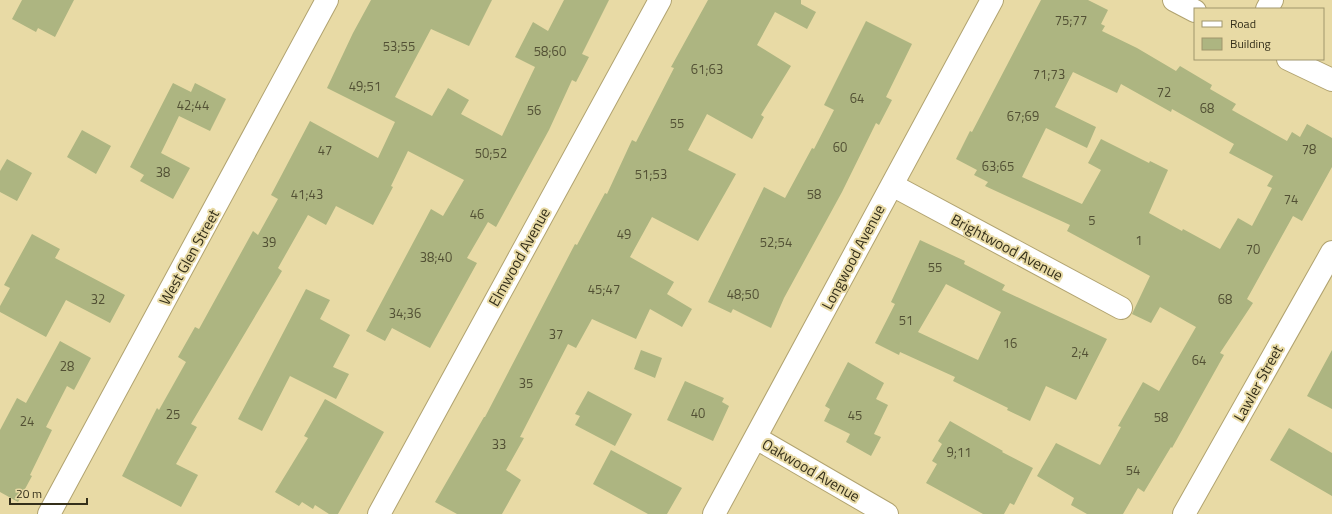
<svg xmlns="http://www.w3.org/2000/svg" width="1332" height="514" viewBox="0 0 1332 514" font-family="'Titillium Web',sans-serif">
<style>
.building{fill:#adb581;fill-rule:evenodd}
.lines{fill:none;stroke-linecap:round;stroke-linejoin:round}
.minor-casing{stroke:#b1a370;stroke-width:24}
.minor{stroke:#fff;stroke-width:22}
.labels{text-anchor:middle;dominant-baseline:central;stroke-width:4;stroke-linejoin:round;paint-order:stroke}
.number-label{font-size:13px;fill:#525034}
.street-label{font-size:15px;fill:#342f1a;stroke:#e8daa5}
</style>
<rect width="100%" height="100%" fill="#e8daa5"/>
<path class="building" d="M22,0H74L55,37L38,28L36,32L12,19Z
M371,0H492L469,46L431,29L395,97L432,116L448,88L469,100L461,114L502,136L535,67L515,57L533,22L548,31L564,0H609L582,54L589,57L576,82L572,80L549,130L496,227L488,222L467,258L477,263L430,348L392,328L385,341L366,331L431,209L443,216L464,180L408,151L391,186L393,187L373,225L336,206L326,225L308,215L278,268L282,271L191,424L197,427L176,464L198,475L181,507L122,476L157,408L159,410L186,362L178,357L195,327L199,329L253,231L258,235L278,199L271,195L310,121L378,158L395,122L327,88L353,33Z
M708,0H801V4L816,12L807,29L775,12L757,45L791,66L761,115L764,117L752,139L707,114L688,150L736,174L698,241L652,217L630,257L674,282L667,294L692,309L682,327L650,309L636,339L592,319L576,348L568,344L520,437L524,438L506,470L521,480L502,514H457L435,502L484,417H485L575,244L577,245L605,193L607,194L632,140L636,142L674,68L671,67Z
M1041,0H1088L1108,10L1101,24L1105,26L1102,31L1137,48L1176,71L1180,66L1212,85L1210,89L1236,104L1232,110L1287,141L1292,132L1300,137L1307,124L1332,138V167L1302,221L1293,216L1247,299L1253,303L1220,353L1224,355L1172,448L1171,447L1144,492L1138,488L1123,514H1087L1071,505L1074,498L1037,476L1056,443L1100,465L1121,427L1118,426L1143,382L1159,391L1196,327L1160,307L1151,323L1132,314L1150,276L1067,231L1070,225L985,186L988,182L974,175L977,170L956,159L970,131L972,132ZM1073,72L1117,93L1121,84L1171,112L1172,109L1234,144L1229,153L1273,176L1267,186L1272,188L1252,226L1238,218L1220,249L1183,229L1182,231L1149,213L1168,170L1150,161L1149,163L1101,139L1088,163L1101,170L1082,204L1022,177L1046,128L1087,148L1096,127L1055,107Z
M866,21L912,44L886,97L892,100L879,125L876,123L842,192L784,298L771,328L733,309L731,313L708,302L764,187L785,198L812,148L814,149L834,110L824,105Z
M173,83L191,92L195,83L226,99L210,131L179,116L161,153L190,168L173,199L140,181L144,175L130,167Z
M82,130L111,146L96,174L67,157Z
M7,159L32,173L17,201L0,192V171Z
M32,234L60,249L55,258L125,295L110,323L66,300L46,337L0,312V306L10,288L4,285Z
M920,240L965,261L964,264L1005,285L1002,290L1107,339L1076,400L1046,386L1030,421L1007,410L1008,408L953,381L955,377L900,352L899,355L875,343L895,304L891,302ZM946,284L1001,312L978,360L918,332Z
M306,289L330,300L320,319L350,335L333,367L349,374L336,399L290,376L262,431L238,419Z
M60,341L91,358L74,390L67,386L46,427L52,430L30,475L32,476L18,502L0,492V430L17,398L26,403Z
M641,350L662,358L655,378L634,369Z
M1332,350V409L1307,396Z
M848,362L884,383L876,399L888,405L874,434L881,437L871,456L846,442L850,434L824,421L830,409L825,406Z
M685,381L724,398L722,402L729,406L713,441L667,420Z
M588,391L632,414L615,446L575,425L580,416L575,414Z
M325,399L384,432L338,514H329L315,505L313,509L302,502L299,506L275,492L308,438L304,436Z
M950,421L1003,451L1002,452L1033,468L1014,505L1010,503L1004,514H983L926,483L937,464L932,461L942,444L938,441Z
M1289,428L1332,453V496L1270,460Z
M611,450L682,488L667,514H648L593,484Z"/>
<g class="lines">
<g class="minor-casing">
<path id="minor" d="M1174,0L1195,11
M1267,9L1272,0
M1288,59L1332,80
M892,185L1121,308
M756,438L887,514
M49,514L327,0
M379,514L660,0
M714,514L992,0
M1184,514L1332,252"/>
</g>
<use href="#minor" class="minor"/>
</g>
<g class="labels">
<g class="number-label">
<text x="1071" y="20">75;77</text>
<text x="399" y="46">53;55</text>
<text x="550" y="51">58;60</text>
<text x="707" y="69">61;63</text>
<text x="1049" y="74">71;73</text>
<text x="365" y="86">49;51</text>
<text x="1164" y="92">72</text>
<text x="857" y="98">64</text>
<text x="193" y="105">42;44</text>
<text x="1207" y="108">68</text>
<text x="534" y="110">56</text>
<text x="1023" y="116">67;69</text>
<text x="677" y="123">55</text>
<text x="840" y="147">60</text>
<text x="1309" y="149">78</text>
<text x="325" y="150">47</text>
<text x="491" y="153">50;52</text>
<text x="998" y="166">63;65</text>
<text x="163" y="172">38</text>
<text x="651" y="174">51;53</text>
<text x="307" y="194">41;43</text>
<text x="814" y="194">58</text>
<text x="1291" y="199">74</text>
<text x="477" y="214">46</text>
<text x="1092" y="220">5</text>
<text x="624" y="234">49</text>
<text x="1139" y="240">1</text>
<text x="269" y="242">39</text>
<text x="776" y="242">52;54</text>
<text x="1253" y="249">70</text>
<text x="436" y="257">38;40</text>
<text x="935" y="267">55</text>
<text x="604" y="289">45;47</text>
<text x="743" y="294">48;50</text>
<text x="98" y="299">32</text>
<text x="1225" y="299">68</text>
<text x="405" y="313">34;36</text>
<text x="906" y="320">51</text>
<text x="556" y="334">37</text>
<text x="1010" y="343">16</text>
<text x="1080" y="352">2;4</text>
<text x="1199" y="360">64</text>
<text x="67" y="366">28</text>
<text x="526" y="383">35</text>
<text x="698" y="413">40</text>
<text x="173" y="414">25</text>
<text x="855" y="415">45</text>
<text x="1161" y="417">58</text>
<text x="27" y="421">24</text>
<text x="499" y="444">33</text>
<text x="959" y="452">9;11</text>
<text x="1133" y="470">54</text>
</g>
<g class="street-label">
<text transform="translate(1007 247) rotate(28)">Brightwood Avenue</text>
<text transform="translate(189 257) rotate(-61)">West Glen Street</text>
<text transform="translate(519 257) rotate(-61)">Elmwood Avenue</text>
<text transform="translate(853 257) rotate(-62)">Longwood Avenue</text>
<text transform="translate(1258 383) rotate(-61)">Lawler Street</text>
<text transform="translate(811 470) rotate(30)">Oakwood Avenue</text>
</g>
</g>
<rect x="1194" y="8" width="130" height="52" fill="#e8daa5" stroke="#a0966d"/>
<rect x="1202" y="21" width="20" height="6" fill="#ffffff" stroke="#a0966d"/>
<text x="1230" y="28" font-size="12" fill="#342f1a">Road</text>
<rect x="1202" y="38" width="20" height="12" fill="#adb581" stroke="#a0966d"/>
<text x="1230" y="48" font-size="12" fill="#342f1a">Building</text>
<path d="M10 498v6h77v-6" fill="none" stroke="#342f1a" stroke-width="2"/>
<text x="16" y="498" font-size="12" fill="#342f1a" stroke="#e8daa5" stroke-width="3" paint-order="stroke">20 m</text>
</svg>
